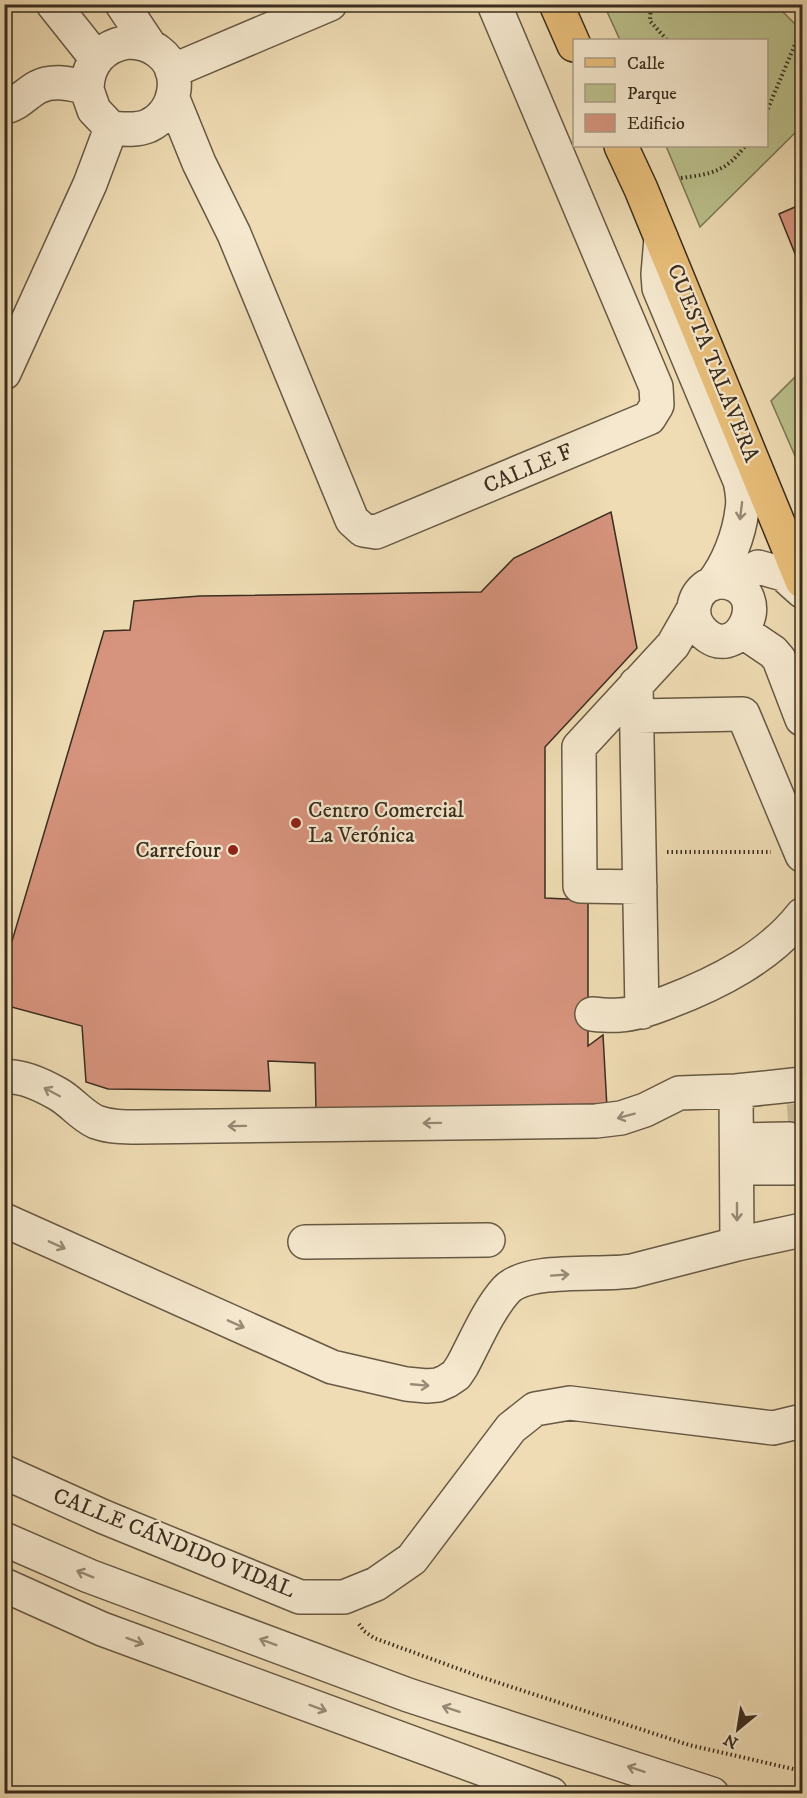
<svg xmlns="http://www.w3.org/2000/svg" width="807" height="1798" viewBox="0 0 807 1798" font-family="'IM FELL DW Pica',serif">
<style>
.green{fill:#bac08c;stroke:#7a7655;stroke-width:1.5}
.building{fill:#d6937d;stroke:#3a2d1e;stroke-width:1.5}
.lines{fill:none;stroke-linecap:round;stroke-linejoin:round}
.minor-tunnel{stroke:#cbb996;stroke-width:33;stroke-dasharray:33 16;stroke-linecap:butt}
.minor-casing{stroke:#675944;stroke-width:36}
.major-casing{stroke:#3a2d1e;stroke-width:36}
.path{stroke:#3a2d1e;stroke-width:4;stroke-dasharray:1.5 3;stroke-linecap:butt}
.minor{stroke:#f5e8ce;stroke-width:33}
.major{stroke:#e8be7a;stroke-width:33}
.oneway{stroke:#988a76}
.poi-dot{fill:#8f2418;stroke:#f5e8ce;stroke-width:2}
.labels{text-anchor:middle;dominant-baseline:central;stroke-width:4.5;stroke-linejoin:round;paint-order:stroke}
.street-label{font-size:22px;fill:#3a2d1e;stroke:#f5e8ce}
.poi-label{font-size:22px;fill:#3a2d1e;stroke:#f5e8ce;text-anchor:start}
</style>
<rect width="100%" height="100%" fill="#efdcb4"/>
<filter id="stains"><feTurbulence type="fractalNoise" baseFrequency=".00333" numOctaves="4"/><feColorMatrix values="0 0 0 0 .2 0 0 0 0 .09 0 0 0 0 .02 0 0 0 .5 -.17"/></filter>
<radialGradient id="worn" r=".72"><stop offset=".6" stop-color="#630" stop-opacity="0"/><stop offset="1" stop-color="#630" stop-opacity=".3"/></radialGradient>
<path class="green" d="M604,5H776L802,31V126L700,227L666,146H766V40H620Z
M802,370V472L771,401Z"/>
<path class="building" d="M802,204V271L779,214Z
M611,512L637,648L545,747V898L588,900V1046L603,1035L607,1108L316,1111L315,1063L268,1061L270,1091L108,1089L86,1082L82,1026L4,1005V968L104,631L130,630L134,601L200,596L481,592L514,558Z"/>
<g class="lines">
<path class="minor-tunnel" d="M788,1121L802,1120"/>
<g class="minor-casing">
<path id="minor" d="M53,4L96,58
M122,4L150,46
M128,42C139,42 149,44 159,52C184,71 177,113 148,126C136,131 123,129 111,128L94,110L86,87L87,88C88,62 103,46 128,42Z
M172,71L330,4
M173,99L199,163L234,234L352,520L363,530L376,532L649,418L657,405L656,387L494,4
M4,107C18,105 26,93 38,87C53,79 70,84 86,87
M661,238L658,274L659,288L740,481C742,490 744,500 742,510C739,535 728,564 712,584
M4,373L90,184L111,128
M725,582C776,591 737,670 701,630C688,616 693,592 711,584C715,582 721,582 725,582Z
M738,586L748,573L758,567L783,574L802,591
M742,631L773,652L779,659L802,719
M636,684L642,1012
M636,716L743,714L802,855
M640,887L580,886L579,747L673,645L693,610
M592,1014C601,1015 611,1016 620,1015C637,1014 653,1008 668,1002C718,983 769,957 802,915
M4,1077C21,1075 44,1086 58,1094C72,1102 81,1115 96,1122C110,1127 124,1127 138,1127L596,1121L621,1118L645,1110L679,1093L736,1091L802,1084
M736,1091L737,1244L802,1230
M737,1140L789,1139
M737,1168H791
M4,1220L332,1367L406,1384L427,1386L438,1385L447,1381L456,1375L462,1366C475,1342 488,1310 506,1290C527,1267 600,1276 632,1271L737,1244
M305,1242L488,1240
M4,1472L104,1517L300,1597H344L376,1584L412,1559L511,1428L535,1409L570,1403L773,1428L802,1421
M4,1539L89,1576L408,1695L712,1794
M4,1585L102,1629L551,1794"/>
</g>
<g class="major-casing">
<path id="major" d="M556,4L574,45
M621,146L641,189L802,581"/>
</g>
<path class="path" d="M651,4L650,21L667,40
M766,113L802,28
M681,178C711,174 726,172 745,146
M667,852H771
M359,1624L364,1631L374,1638L481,1677L689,1745L802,1771"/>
<use href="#minor" class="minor"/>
<use href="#major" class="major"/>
</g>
<defs><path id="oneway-shaft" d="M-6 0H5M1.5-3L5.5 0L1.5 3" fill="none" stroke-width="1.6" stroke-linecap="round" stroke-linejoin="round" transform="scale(1.5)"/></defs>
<g class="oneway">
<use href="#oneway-shaft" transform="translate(741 511) rotate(97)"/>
<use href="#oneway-shaft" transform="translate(52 1092) rotate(-152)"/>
<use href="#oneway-shaft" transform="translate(626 1116) rotate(165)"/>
<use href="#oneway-shaft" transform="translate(432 1123) rotate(179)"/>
<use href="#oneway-shaft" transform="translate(237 1126) rotate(179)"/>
<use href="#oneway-shaft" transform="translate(737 1212) rotate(90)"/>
<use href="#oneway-shaft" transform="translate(57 1245) rotate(24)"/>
<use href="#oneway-shaft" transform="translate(560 1275) rotate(-4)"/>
<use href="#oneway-shaft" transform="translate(236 1324) rotate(24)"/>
<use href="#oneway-shaft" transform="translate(420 1385) rotate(5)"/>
<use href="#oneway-shaft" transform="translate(85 1574) rotate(-158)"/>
<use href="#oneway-shaft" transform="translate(135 1641) rotate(20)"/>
<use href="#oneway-shaft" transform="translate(268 1642) rotate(-160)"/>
<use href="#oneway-shaft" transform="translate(318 1708) rotate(20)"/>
<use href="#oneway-shaft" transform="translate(451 1709) rotate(-162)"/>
<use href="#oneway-shaft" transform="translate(636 1769) rotate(-162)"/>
</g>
<g class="poi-dot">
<circle cx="296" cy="823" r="6"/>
<circle cx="233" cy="850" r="6"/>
</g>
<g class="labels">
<g class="street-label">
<text transform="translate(713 363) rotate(68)">CUESTA TALAVERA</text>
<text transform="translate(528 469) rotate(-23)">CALLE F</text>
<text transform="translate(174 1543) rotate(22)">CALLE CÁNDIDO VIDAL</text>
</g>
<g class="poi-label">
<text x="308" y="810">Centro Comercial<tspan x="308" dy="25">La Verónica</tspan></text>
<text x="221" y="850" text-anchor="end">Carrefour</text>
</g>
</g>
<rect width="807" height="1798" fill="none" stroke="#efdcb4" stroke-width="24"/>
<rect x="6" y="6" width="795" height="1786" fill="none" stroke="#3a2d1e" stroke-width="3"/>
<rect x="12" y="12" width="783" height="1774" fill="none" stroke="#3a2d1e" stroke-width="1.5"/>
<rect x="573" y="39" width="195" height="108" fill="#f5e8ce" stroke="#aa9d88" stroke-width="1.5"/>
<rect x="585" y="58" width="30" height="9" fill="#e8be7a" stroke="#aa9d88" stroke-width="1.5"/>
<text x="627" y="69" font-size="18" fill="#3a2d1e">Calle</text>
<rect x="585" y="84" width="30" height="18" fill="#bac08c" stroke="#aa9d88" stroke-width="1.5"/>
<text x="627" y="99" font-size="18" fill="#3a2d1e">Parque</text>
<rect x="585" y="114" width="30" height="18" fill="#d6937d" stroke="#aa9d88" stroke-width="1.5"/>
<text x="627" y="129" font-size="18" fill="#3a2d1e">Edificio</text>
<g transform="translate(738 1729) rotate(210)" stroke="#f5e8ce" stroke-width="4.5" paint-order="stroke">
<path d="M0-4.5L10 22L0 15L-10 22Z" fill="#3a2d1e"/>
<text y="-9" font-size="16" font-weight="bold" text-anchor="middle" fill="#3a2d1e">N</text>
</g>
<rect width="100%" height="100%" filter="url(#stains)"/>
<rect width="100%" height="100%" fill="url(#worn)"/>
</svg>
